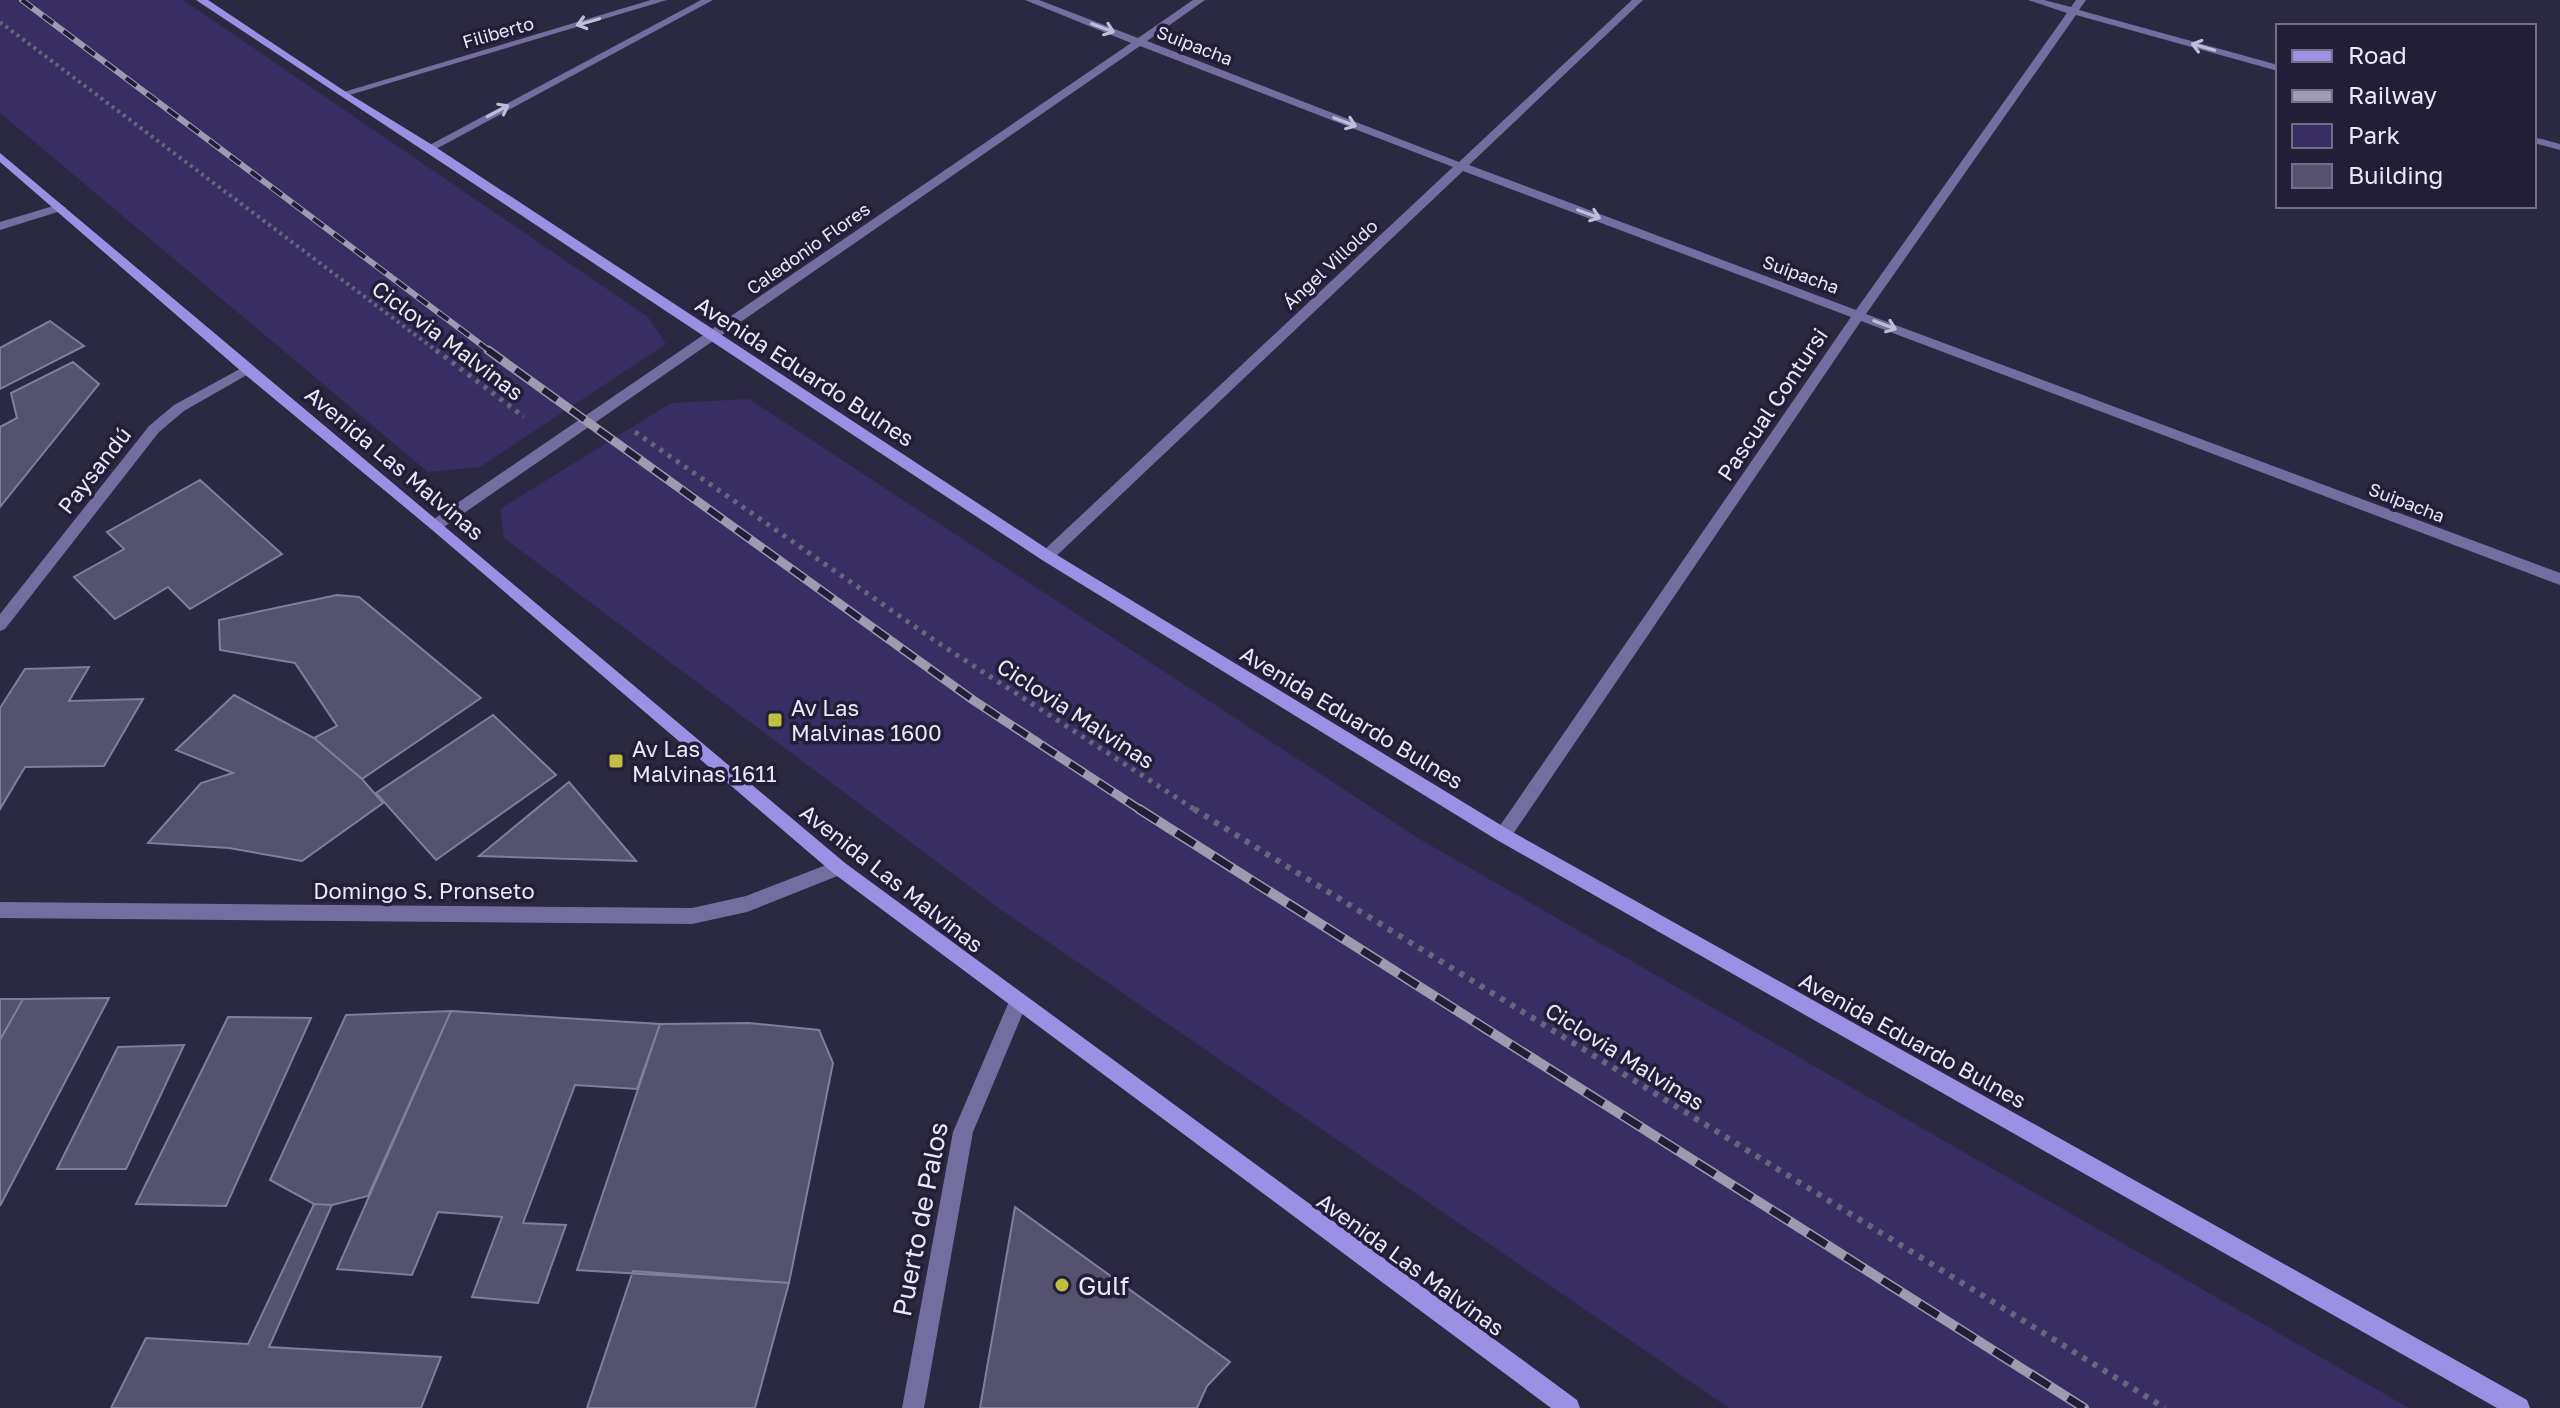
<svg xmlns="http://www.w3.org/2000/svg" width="2560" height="1408" viewBox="0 0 2560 1408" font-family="'Golos Text',sans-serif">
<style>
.green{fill:#382e64}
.building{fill:#54526e;stroke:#817e9c;stroke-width:2}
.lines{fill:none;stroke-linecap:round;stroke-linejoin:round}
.path-far2{stroke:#68667d;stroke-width:4;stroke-dasharray:3 4;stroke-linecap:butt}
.path-far1{stroke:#68667d;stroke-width:5;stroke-dasharray:4 6;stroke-linecap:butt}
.path{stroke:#68667d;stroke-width:6;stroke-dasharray:5 7;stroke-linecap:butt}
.minor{fill:#736da0;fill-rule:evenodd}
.secondary{fill:#9b90e3;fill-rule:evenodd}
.rail-far2-casing{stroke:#9d9baf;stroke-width:6}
.rail-far1-casing{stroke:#9d9baf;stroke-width:9}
.rail-casing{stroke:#9d9baf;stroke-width:10}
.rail-far2{stroke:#221e37;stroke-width:4;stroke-dasharray:13;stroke-linecap:butt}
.rail-far1{stroke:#221e37;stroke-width:6;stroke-dasharray:17;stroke-linecap:butt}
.rail{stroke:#221e37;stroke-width:7;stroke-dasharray:22;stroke-linecap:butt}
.oneway{stroke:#c0bdda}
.poi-dot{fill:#bfbe41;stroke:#221e37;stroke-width:3}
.labels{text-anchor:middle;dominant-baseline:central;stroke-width:7;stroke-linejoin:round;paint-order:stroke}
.far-street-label{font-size:18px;fill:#e9e8f9;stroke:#221e37}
.street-label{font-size:22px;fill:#e9e8f9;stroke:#221e37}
.poi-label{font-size:22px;fill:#e9e8f9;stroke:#221e37;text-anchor:start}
.near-street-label{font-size:26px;fill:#e9e8f9;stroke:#221e37}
.near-poi-label{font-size:26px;fill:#e9e8f9;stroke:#221e37;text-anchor:start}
</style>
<rect width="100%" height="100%" fill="#2b2842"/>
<path class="green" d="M0,0H183L648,317L666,344L480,467L428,472L0,113Z
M749,399L1421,840L2409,1408H1729L997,907L504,538L500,509L671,403Z"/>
<path class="building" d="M50,321L84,346L0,389V348Z
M73,362L99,384L0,507V427L17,418L11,393Z
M200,480L282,554L190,609L168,587L115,619L74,577L124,549L107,532Z
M337,595L359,597L481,698L362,779L314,738L337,726L295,663L220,650L219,620Z
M89,667L69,701L143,699L104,766L25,767L0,809V708L25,669Z
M234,695L314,738L362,779L383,803L302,861L229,848L148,843L201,783L233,773L176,750Z
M493,715L556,775L436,860L376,793Z
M569,782L636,861L479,856Z
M109,998L0,1206V1040L23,999Z
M0,999H23L0,1040Z
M451,1011L660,1024L637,1089L575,1085L523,1223L566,1225L538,1303L472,1297L502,1217L438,1212L412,1275L337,1269Z
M451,1011L368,1196L332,1205L314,1204L270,1180L346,1015Z
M228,1017L311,1018L226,1206L136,1204Z
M749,1023L819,1030L833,1063L789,1283L577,1270L660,1024Z
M184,1045L126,1169H57L118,1047Z
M314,1204L332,1205L269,1347L441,1357L421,1408H111L146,1338L248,1344Z
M1015,1207L1230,1362L1207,1386L1197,1408H980Z
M633,1271L789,1283L755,1408H587Z"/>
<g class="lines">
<path class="path-far2" d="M0,22L438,352"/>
<path class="path-far1" d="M436,350L524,417
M635,432L937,642L1197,811"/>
<path class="path" d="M1194,809L2165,1408"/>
<path class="minor" d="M651,0H667L346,96L337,94Z
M701,0H713L434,150L424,148Z
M1025,0H1039L1138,38L1193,0H1205L1147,41L1459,162L1632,0H1643L1469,165L1856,310L2067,13L2028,0H2044L2071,7L2076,0H2086L2079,10L2278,65V71L2076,15L1866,314L2560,573V585L1861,321L1509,840L1503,842L1497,840L1494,835L1497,830L1851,317L1463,171L1052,560H1042L1040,556L1042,552L1453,167L1140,46L441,529H431L429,525L431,521L1131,43Z
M2534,137L2560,144V150L2534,143Z
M60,204L66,208L64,210L0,230V222Z
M247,365L254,369L252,372L184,411L159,432L5,629L0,631V614L149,426L174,405Z
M839,860L845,863L848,868L845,873L747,912L692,924L0,918V902L692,908L746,896Z
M1018,994L1025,997L1027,1003L973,1132L924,1408H902L953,1132L1011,997Z"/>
<path class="secondary" d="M196,0H208L346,92L434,146L1052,552L1509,830L2527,1400L2530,1408H2497L1497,840L1042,560Z
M0,153L845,863L1577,1400L1580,1408H1551L833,873L431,529L242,372L0,162Z"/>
<g class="rail-far2-casing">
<path id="rail-far2" d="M22,0L491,352"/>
</g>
<g class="rail-far1-casing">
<path id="rail-far1" d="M488,350L973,700L1142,811"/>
</g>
<g class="rail-casing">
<path id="rail" d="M1139,809L2084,1408"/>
</g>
<use href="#rail-far2" class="rail-far2"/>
<use href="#rail-far1" class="rail-far1"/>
<use href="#rail" class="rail"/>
</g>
<defs><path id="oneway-shaft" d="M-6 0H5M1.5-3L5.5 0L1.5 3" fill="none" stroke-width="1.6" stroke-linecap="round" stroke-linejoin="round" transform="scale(2)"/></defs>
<g class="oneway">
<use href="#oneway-shaft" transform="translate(588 22) rotate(164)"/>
<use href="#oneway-shaft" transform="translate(1103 28) rotate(21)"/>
<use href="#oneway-shaft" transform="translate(2203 47) rotate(-164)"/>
<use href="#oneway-shaft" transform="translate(498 111) rotate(-28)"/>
<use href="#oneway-shaft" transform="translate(1345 122) rotate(21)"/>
<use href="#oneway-shaft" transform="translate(1589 214) rotate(20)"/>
<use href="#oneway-shaft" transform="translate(1885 325) rotate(21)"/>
</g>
<g class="poi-dot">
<rect x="767" y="712" width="16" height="16" rx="4"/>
<rect x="608" y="753" width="16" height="16" rx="4"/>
<circle cx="1062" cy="1285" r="8"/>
</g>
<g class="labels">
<g class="far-street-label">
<text transform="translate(498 32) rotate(-16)">Filiberto</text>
<text transform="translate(1195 45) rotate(21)">Suipacha</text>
<text transform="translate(808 248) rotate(-35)">Caledonio Flores</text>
<text transform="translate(1330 264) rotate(-43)">Ángel Villoldo</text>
<text transform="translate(1801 274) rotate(20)">Suipacha</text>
<text transform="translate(2407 502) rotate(21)">Suipacha</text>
</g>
<g class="street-label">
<text transform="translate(448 340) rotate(37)">Ciclovia Malvinas</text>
<text transform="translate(805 371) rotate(33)">Avenida Eduardo Bulnes</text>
<text transform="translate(1772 404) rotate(-56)">Pascual Contursi</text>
<text transform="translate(395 463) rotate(40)">Avenida Las Malvinas</text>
<text transform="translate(94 470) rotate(-52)">Paysandú</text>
<text transform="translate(1076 713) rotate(33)">Ciclovia Malvinas</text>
<text transform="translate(1352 717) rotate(31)">Avenida Eduardo Bulnes</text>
<text transform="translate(892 878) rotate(38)">Avenida Las Malvinas</text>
<text x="424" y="890">Domingo S. Pronseto</text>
<text transform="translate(1913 1040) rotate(29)">Avenida Eduardo Bulnes</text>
<text transform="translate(1625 1056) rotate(32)">Ciclovia Malvinas</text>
<text transform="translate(1411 1264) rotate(36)">Avenida Las Malvinas</text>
</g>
<g class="poi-label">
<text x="791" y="707">Av Las<tspan x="791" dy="25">Malvinas 1600</tspan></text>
<text x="632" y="748">Av Las<tspan x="632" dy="25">Malvinas 1611</tspan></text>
</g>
<g class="near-street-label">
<text transform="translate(920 1219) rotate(-79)">Puerto de Palos</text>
</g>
<g class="near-poi-label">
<text x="1078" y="1285">Gulf</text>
</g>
</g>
<rect x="2276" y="24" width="260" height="184" fill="#221e37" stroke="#726f85" stroke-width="2"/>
<rect x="2292" y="50" width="40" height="12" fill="#9b90e3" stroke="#726f85" stroke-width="2"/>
<text x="2348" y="64" font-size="24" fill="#e9e8f9">Road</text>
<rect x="2292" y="90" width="40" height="12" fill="#9d9baf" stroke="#726f85" stroke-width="2"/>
<text x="2348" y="104" font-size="24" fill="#e9e8f9">Railway</text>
<rect x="2292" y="124" width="40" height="24" fill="#382e64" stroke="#726f85" stroke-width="2"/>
<text x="2348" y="144" font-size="24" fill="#e9e8f9">Park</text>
<rect x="2292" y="164" width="40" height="24" fill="#54526e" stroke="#726f85" stroke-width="2"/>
<text x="2348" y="184" font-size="24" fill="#e9e8f9">Building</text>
</svg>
